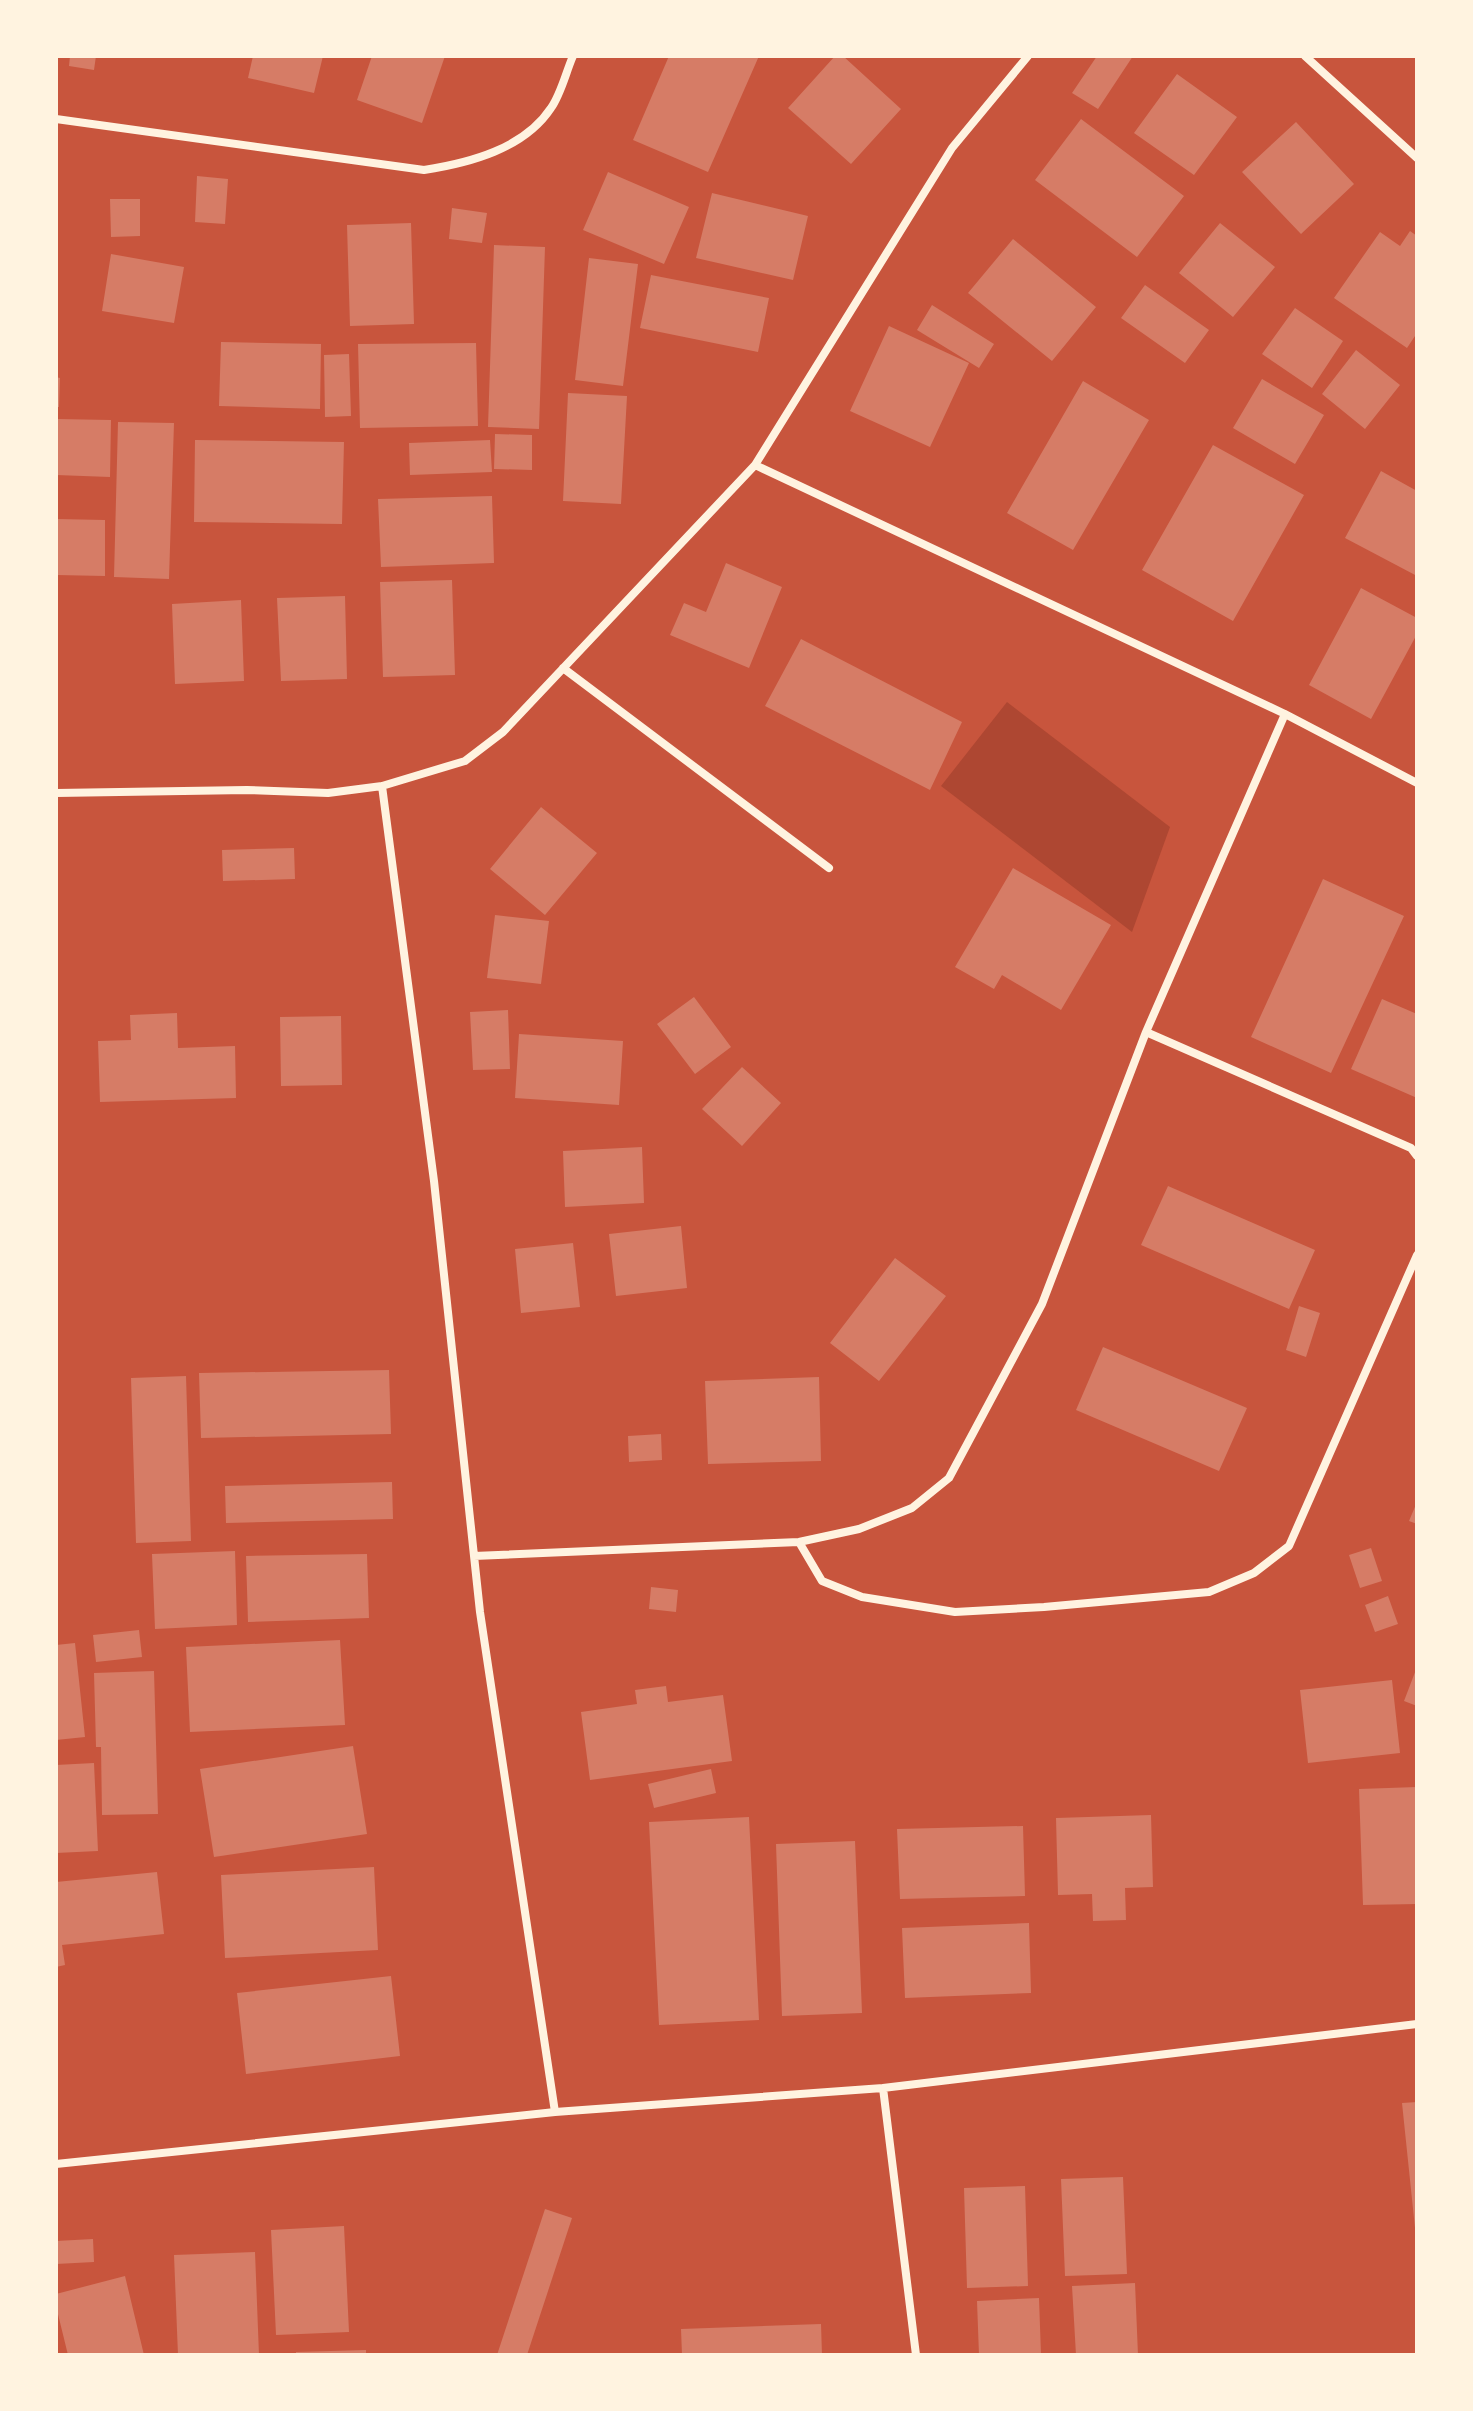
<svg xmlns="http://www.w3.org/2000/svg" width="1473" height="2411" viewBox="0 0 1473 2411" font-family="'IBM Plex Serif',serif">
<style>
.green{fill:#ae4732}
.building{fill:#d67c66}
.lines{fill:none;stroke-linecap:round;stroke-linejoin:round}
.minor{stroke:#fff3e0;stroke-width:8}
</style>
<rect width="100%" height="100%" fill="#c8553d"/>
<path class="green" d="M1007,702L1170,827L1132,932L941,786Z"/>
<path class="building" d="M70,56H96L94,70L69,66Z
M253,56H323L314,93L248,78Z
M372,56H445L422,123L357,100Z
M669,56H759L708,172L633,140Z
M835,56H843L901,109L851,164L788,108Z
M1097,56H1133L1098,109L1072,93Z
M1177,74L1237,117L1194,175L1134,133Z
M1081,119L1184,196L1137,257L1035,180Z
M1296,122L1354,184L1301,234L1242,172Z
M608,172L689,207L664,264L583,230Z
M197,176L228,179L225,224L195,222Z
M712,193L808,216L793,280L696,258Z
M110,199H140V236L111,237Z
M452,208L487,213L482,243L449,239Z
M411,223L414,324L350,326L347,225Z
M1220,223L1275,267L1233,317L1179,273Z
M1410,231L1417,236V333L1407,348L1334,298L1380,232L1400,246Z
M1013,239L1096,307L1052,361L968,293Z
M494,245L545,247L539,429L488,427Z
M111,254L184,267L174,323L102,311Z
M589,258L638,264L623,386L575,380Z
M651,275L769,298L758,352L640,328Z
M1145,285L1209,330L1185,363L1121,318Z
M932,305L994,344L979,368L917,330Z
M1295,308L1343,341L1312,388L1262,354Z
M889,326L969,363L930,447L850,411Z
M221,342L321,344L320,409L219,406Z
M476,343L478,426L360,428L358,344Z
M1356,350L1400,385L1365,429L1322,394Z
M349,354L351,416L325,417L324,355Z
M56,377L60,378L59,407H56Z
M1262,379L1324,415L1295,464L1233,428Z
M1083,381L1149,420L1073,550L1007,513Z
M568,393L627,396L621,504L563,501Z
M56,419L111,420L110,477L56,475Z
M118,422L174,423L169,579L114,577Z
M495,434L532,435V470L494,469Z
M195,440L344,442L342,524L194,522Z
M490,440L492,472L410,475L409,443Z
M1213,445L1304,495L1233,621L1142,570Z
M1381,471L1417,491V576L1345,538Z
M492,496L494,563L381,567L378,499Z
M56,519L105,520V576L56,575Z
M726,563L782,587L749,668L670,635L684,603L706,612Z
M452,580L455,675L383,677L380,582Z
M1361,588L1417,618V634L1371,719L1309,685Z
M345,596L347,679L281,681L277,598Z
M241,600L244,681L175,684L172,604Z
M801,639L962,722L930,790L765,706Z
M541,807L597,853L545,915L490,869Z
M294,848L295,879L223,881L222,850Z
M1013,868L1111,925L1061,1010L1002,975L994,989L955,967Z
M1323,879L1404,916L1331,1073L1251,1037Z
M495,915L549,921L541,984L487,978Z
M694,997L731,1047L695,1074L657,1024Z
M1382,999L1417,1014V1098L1351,1069Z
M508,1010L510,1069L473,1070L470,1012Z
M177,1013L178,1048L235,1046L236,1098L100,1102L98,1041L131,1040L130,1015Z
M341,1016L342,1085L281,1086L280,1017Z
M519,1034L623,1041L619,1105L515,1098Z
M742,1067L781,1103L742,1146L702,1109Z
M642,1147L644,1203L565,1207L563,1151Z
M1168,1186L1315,1250L1289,1309L1141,1245Z
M681,1226L687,1288L616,1296L609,1234Z
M573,1243L580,1307L521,1313L515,1249Z
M895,1258L946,1296L879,1381L830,1343Z
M1299,1306L1320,1313L1306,1357L1286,1350Z
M1103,1347L1247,1408L1219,1471L1076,1410Z
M389,1370L391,1434L201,1438L199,1373Z
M186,1376L191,1541L136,1543L131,1378Z
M819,1377L821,1461L708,1464L705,1381Z
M661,1434L662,1460L629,1462L628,1436Z
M392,1482L393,1519L226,1523L225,1486Z
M1417,1502V1524L1409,1521Z
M1371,1548L1382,1581L1360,1588L1349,1555Z
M235,1551L237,1625L155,1629L152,1554Z
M367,1554L369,1618L248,1622L246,1556Z
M651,1587L678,1590L676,1612L649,1609Z
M1388,1596L1398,1624L1375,1632L1365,1605Z
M139,1630L142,1657L96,1662L93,1635Z
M340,1640L345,1725L190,1732L186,1647Z
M75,1643L85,1737L56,1740V1645Z
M1417,1667V1706L1404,1701Z
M154,1671L158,1814L102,1815L101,1747H96L94,1673Z
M1392,1680L1400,1753L1308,1763L1300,1690Z
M666,1686L668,1702L723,1695L732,1761L590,1780L581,1712L637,1704L635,1690Z
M353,1746L367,1834L214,1857L200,1769Z
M94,1763L98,1851L56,1853V1765Z
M711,1769L716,1793L654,1808L648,1784Z
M1417,1787V1904L1363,1905L1359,1789Z
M1151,1815L1153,1887L1125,1888L1126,1920L1093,1921L1092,1894L1058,1895L1056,1818Z
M749,1817L759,2020L659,2025L649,1822Z
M1023,1826L1025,1896L900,1899L897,1829Z
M855,1841L862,2013L782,2016L776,1844Z
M374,1867L378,1950L225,1958L221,1875Z
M157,1872L164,1934L62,1945L65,1965L56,1967V1882Z
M1029,1923L1031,1993L905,1998L902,1928Z
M391,1976L400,2056L246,2074L237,1993Z
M1417,2102V2228H1415L1402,2103Z
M1123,2177L1127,2274L1065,2276L1061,2179Z
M1025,2186L1028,2286L967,2288L964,2188Z
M545,2209L572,2218L527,2355H497Z
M344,2226L349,2332L276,2335L271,2230Z
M93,2239L94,2262L56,2264V2241Z
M255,2252L259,2355H178L174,2255Z
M125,2276L144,2355H68L56,2306V2294Z
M1135,2283L1138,2355H1076L1072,2286Z
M1039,2298L1041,2355H979L977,2301Z
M821,2324L822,2355H682L681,2329Z
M366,2350V2355H296V2352Z"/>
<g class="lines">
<path class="minor" d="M1305,56L1417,158
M56,119L424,170C469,163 524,149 551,108C561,94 566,72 573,56
M755,465L1285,714L1417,783
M563,668L829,868
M382,786L434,1181L480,1612L555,2112
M56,793L247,790L328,793L382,786L465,761L503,732L755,465L952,148L1028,56
M1146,1032L1411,1148L1417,1156
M799,1542L822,1581L862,1597L955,1612L1044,1607L1209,1592L1254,1573L1289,1546L1417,1255
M474,1556L799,1542L859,1529L912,1508L949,1478L1042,1304L1146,1032L1285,714
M883,2088L916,2355
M56,2164L555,2112L883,2088L1417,2024"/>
</g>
<rect width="1473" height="2411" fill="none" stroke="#fff3e0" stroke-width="116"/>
</svg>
